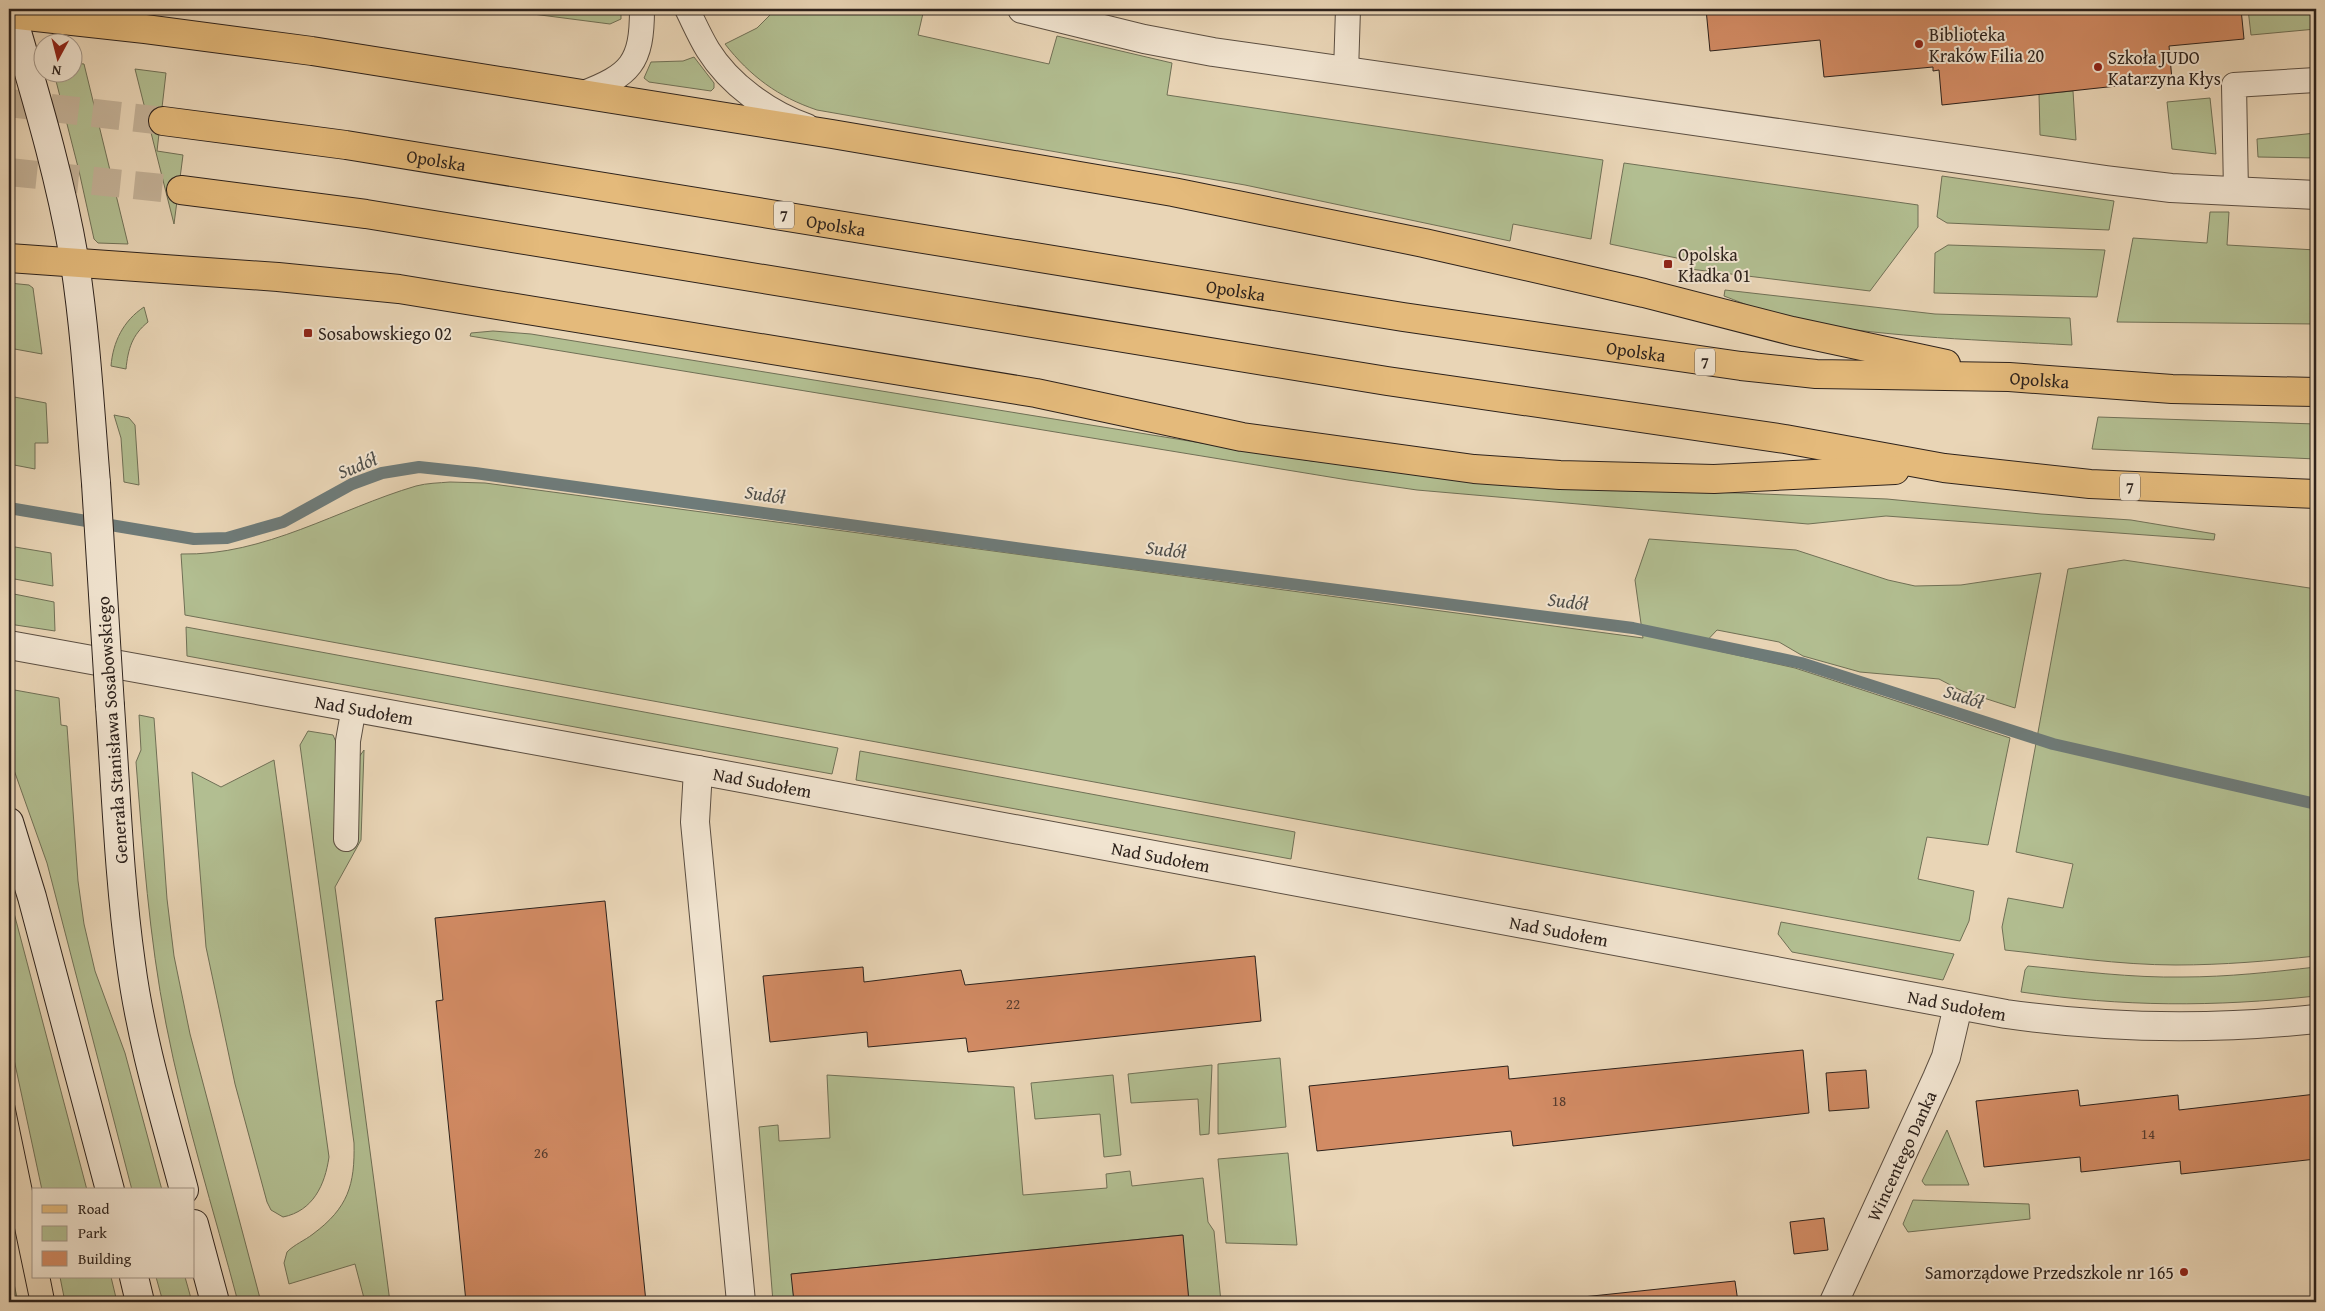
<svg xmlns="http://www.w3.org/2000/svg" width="2325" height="1311" viewBox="0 0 2325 1311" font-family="'Gentium Book Plus',serif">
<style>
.green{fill:#b2be91;stroke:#707056}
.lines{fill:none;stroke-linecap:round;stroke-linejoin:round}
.stream{stroke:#6e7b79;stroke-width:12}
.building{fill:#d28b64;stroke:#2d221c}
.primary-tunnel{stroke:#c3b197;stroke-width:28;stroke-dasharray:28 14;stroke-linecap:butt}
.service-casing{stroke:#5c4f42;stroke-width:26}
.minor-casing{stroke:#5c4f42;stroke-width:30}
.secondary-casing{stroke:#2d221c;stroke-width:30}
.primary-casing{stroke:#2d221c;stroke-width:30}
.service{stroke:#f1e4d0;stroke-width:24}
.minor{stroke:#f1e4d0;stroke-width:28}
.secondary{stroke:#f1e4d0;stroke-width:28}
.primary{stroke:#e4ba7b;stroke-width:28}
.tram{stroke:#2d221c;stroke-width:1}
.secondary-bridge-casing{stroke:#2d221c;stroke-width:30;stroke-linecap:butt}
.secondary-bridge{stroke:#f1e4d0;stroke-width:28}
.poi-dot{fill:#8f2418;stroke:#f1e4d0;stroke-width:2}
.labels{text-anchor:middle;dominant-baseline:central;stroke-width:4;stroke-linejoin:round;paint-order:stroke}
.number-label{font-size:15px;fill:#563c2e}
.shield{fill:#f1e4d0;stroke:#685c52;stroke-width:1}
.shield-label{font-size:16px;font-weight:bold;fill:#2d221c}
.poi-label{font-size:18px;fill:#2d221c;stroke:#f1e4d0;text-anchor:start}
.street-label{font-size:18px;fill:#2d221c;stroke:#f1e4d0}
.water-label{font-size:19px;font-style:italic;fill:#4e4e4a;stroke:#f1e4d0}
</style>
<rect width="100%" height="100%" fill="#e9d5b6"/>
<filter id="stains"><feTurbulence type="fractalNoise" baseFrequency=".004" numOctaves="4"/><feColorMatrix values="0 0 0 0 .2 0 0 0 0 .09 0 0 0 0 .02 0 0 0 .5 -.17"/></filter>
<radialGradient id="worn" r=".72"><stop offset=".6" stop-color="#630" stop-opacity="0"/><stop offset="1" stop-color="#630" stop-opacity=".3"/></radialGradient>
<path class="green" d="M494,9H621V19L610,24Z
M776,9H924L918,35L1049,64L1057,36L1172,63L1167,95L1603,160L1591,239L1513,224L1510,241L1245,185L817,110C778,97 750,76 725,44L757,28Z
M2248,9H2316V29L2251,35Z
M694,57L714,83V88L711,91L649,82L644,78L651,62L683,61Z
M73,63L84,64L128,244L98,243L94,239L79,171L54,73L72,72Z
M135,69L166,73L157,151L183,155L174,224Z
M2073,91L2076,140L2040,135L2039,94Z
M2210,98L2216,154L2172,149L2167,102Z
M2316,133V158L2258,157L2257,139Z
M1624,163L1918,205V227L1870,291L1690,269L1691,261L1610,244Z
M1942,176L2114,201L2109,230L1947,223L1937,217Z
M2210,212H2229L2227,245L2316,250V324L2117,322L2133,238L2207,243Z
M1948,245L2105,250L2097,297L1934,293L1935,253Z
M9,283L29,285L33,288L42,354L9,348Z
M1725,290L1935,314L2070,318L2072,345C1983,340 1892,338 1803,322C1776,317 1750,306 1724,296Z
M144,307L148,322C132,335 128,349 126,369L111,366C113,342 123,321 144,307Z
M493,331L531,334L1312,461L1612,488L1887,499L2041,514L2131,520L2215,534L2214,540L1886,516L1808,524L1417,490L1348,480L470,336L471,333Z
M9,396L46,403L48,443H35V469L9,464Z
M114,415L129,418L135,425L139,485L124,482L121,438Z
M2098,417L2316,424V459L2092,449Z
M450,482L485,483L1643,638L1635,580L1649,539L1796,550L1888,580L1915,586L1961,585L2041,573L2015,708L1962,691L1939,679L1860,672L1803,656L1779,642L1717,630L1701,647L1795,668L2010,738L1988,845L1927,837L1918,879L1974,891L1969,921L1960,941L185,615L181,554C265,556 338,509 416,486C427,483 439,483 450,482Z
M9,546L51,553L53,586L9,578Z
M2124,560L2316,589V956C2269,961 2223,965 2176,965C2119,965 2061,956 2005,950L2002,927L2008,898L2063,908L2073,864L2016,852L2068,569Z
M9,593L54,602L55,631L9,624Z
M186,627L838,748L832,774L187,656Z
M9,689L59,698L61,725L67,726L78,881L84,924L95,971L125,1053L162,1190H132L47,863L9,756Z
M139,715L154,718L167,899L174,956L190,1034L261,1302H238C214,1211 184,1117 166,1024C149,937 143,850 136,762L141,750Z
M308,731L333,735L336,742V841L359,757L364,750L361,840L335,887L390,1302H365L355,1264L289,1284L284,1263L287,1252C295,1244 304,1241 313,1234C348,1208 355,1185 354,1143L300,745Z
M860,751L1295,832L1291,859L856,780Z
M274,760L329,1157C325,1185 313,1211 283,1217L271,1210L267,1202L235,1084L206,947L192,772L221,787Z
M9,894L87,1190H42L9,1036Z
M1781,922L1954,954L1943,980L1792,952L1778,934Z
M2028,966C2079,971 2131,978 2183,977C2228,977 2272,972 2316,967V996C2213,1007 2125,1007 2021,992L2025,970Z
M1280,1058L1286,1127L1218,1134V1064Z
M1212,1065L1209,1134L1200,1135L1198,1099L1131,1103L1128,1074Z
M827,1075L1014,1087L1023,1195L1107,1188L1106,1174L1130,1171L1132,1186L1203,1178L1208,1222L1214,1231L1221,1302H1189L1182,1235L792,1274L794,1302H773L759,1127L778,1125L779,1141L830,1138Z
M1113,1075L1121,1155L1104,1157L1100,1114L1035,1119L1031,1083Z
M1947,1130L1969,1185H1925L1922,1181Z
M1288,1153L1297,1245L1226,1243L1218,1159Z
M1913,1200L2029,1204L2030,1219L1908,1232L1903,1224Z
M9,1261L18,1302H9Z
M60,1277H111L117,1302H65Z
M156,1277H185L192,1302H163Z"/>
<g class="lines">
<path class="stream" d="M9,508L194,539L227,538L283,522L352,484L382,473L419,467L475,473L1067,555L1633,628L1801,663L2053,744L2316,804"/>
</g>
<path class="building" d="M1706,9H2241L2244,39L2169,46L2172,80L1942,105L1939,70L1933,71V67L1824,77L1820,40L1710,51Z
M605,901L646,1302H466L436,1001L443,1000L435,918Z
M1255,956L1261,1021L968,1052L966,1038L868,1047L867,1032L770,1042L763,976L863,967L864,982L961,970L965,985Z
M1803,1050L1809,1113L1513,1146L1511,1131L1317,1151L1309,1086L1508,1066L1509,1079Z
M1866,1070L1869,1108L1829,1111L1826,1073Z
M2078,1090L2080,1106L2178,1095L2179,1110L2316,1094V1159L2181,1174L2180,1161L2081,1172L2080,1157L1984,1167L1976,1101Z
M1824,1218L1828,1250L1794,1254L1790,1222Z
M1183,1235L1189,1302H794L791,1274Z
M1735,1281L1738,1302H1535Z"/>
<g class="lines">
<path class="primary-tunnel" d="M9,103L163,121
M9,172L181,190"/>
<g class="service-casing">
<path id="service" d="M687,9C694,23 700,37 708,50C729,84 769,113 807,126
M1346,72L1348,9
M581,94C631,75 642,63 642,9
M2236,192L2234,85L2316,80
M346,839L348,741L354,707"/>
</g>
<g class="minor-casing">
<g id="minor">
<path d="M1022,9L1144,39L1213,52L2106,180L2171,188L2316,195"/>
<path id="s1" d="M9,645L698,770L2006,1014C2110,1029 2212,1030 2316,1019"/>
<path d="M698,770L695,822L741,1302"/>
<path id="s2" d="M1834,1302L1937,1078L1946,1057L1958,1006"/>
</g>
</g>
<g class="secondary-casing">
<path id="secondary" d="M12,15C36,97 61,179 75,264C86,337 90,410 96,483
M110,706C116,792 119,879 131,964C141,1041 164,1115 184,1190
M9,822L32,897L110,1190
M194,1224L215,1302
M134,1277L140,1302"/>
</g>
<g class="primary-casing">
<g id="primary">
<path d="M9,14L145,29L312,51L832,134L1173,192L1424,243L1644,293L1792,331L1946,364"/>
<path id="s3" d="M163,121L346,145L1403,317L1741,366L1816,374L2009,377L2172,389L2316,392"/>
<path d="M181,190L366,214L1387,381L1785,439L1944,468L2090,484L2316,494"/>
<path d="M9,258L278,277L399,289L1036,393L1242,437L1474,469L1560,475L1714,479L1895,470"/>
</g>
</g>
<use href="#service" class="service"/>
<use href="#minor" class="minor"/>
<use href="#secondary" class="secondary"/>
<use href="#primary" class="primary"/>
<path class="tram" d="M9,1078L34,1198
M9,1202L30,1302
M50,1277L55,1302"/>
<g class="secondary-bridge-casing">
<path id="secondary-bridge" d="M96,483L110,706"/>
</g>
<use href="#secondary-bridge" class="secondary-bridge"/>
</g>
<g class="poi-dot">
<circle cx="1919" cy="44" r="5"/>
<circle cx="2098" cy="67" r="5"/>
<rect x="1663" y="259" width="10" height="10" rx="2.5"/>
<rect x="303" y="328" width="10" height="10" rx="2.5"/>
<circle cx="2184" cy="1272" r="5"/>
</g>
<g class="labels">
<g class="number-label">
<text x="1013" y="1003">22</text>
<text x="1559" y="1100">18</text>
<text x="2148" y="1133">14</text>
<text x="541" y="1152">26</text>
</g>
<g class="shield">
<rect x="774" y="201.5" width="20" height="27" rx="4"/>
<rect x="1695" y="348.5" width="20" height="27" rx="4"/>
<rect x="2120" y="473.5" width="20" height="27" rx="4"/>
</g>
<g class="shield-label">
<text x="784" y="215">7</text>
<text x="1705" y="362">7</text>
<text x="2130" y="487">7</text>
</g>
<g class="poi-label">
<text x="1929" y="34">Biblioteka<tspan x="1929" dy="21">Kraków Filia 20</tspan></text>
<text x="2108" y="57">Szkoła JUDO<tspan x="2108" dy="21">Katarzyna Kłys</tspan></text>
<text x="1678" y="254">Opolska<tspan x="1678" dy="21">Kładka 01</tspan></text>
<text x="318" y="333">Sosabowskiego 02</text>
<text x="2174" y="1272" text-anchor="end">Samorządowe Przedszkole nr 165</text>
</g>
<g class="street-label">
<text stroke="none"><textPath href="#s3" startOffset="276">Opolska</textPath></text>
<text stroke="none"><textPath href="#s3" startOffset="681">Opolska</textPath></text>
<text stroke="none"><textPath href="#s3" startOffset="1086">Opolska</textPath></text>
<text stroke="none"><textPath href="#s3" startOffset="1491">Opolska</textPath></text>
<text stroke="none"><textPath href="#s3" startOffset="1896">Opolska</textPath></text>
<text stroke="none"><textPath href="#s1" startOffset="361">Nad Sudołem</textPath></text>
<text transform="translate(112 730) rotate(-94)">Generała Stanisława Sosabowskiego</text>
<text stroke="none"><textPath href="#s1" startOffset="766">Nad Sudołem</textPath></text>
<text stroke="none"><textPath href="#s1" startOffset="1171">Nad Sudołem</textPath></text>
<text stroke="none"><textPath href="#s1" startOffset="1576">Nad Sudołem</textPath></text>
<text stroke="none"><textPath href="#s1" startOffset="1981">Nad Sudołem</textPath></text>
<text stroke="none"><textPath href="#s2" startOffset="161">Wincentego Danka</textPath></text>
</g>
<g class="water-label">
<text transform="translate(357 465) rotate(-22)">Sudół</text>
<text transform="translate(765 494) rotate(8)">Sudół</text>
<text transform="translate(1166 549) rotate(7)">Sudół</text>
<text transform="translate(1568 601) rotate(7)">Sudół</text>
<text transform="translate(1964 696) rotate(18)">Sudół</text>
</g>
</g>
<rect width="2325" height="1311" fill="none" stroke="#e9d5b6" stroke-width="30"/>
<rect x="10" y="10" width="2305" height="1291" fill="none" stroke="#2d221c" stroke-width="2.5"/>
<rect x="15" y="15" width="2295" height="1281" fill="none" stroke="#2d221c"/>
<rect x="32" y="1188" width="162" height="90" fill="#f1e4d0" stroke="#a39688"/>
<rect x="42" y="1205" width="25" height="8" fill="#e4ba7b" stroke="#a39688"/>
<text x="78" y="1214" font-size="15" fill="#2d221c">Road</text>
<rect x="42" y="1226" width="25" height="15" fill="#b2be91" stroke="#a39688"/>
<text x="78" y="1238" font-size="15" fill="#2d221c">Park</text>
<rect x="42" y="1251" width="25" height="15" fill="#d28b64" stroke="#a39688"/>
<text x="78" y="1264" font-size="15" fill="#2d221c">Building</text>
<g transform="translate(58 58) rotate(187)"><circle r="24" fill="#f1e4d0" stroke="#a39688"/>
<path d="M0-4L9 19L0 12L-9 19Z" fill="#8f2418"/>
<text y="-8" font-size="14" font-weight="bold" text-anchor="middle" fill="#2d221c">N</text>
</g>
<rect width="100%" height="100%" filter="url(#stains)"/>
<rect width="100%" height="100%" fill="url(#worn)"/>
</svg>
